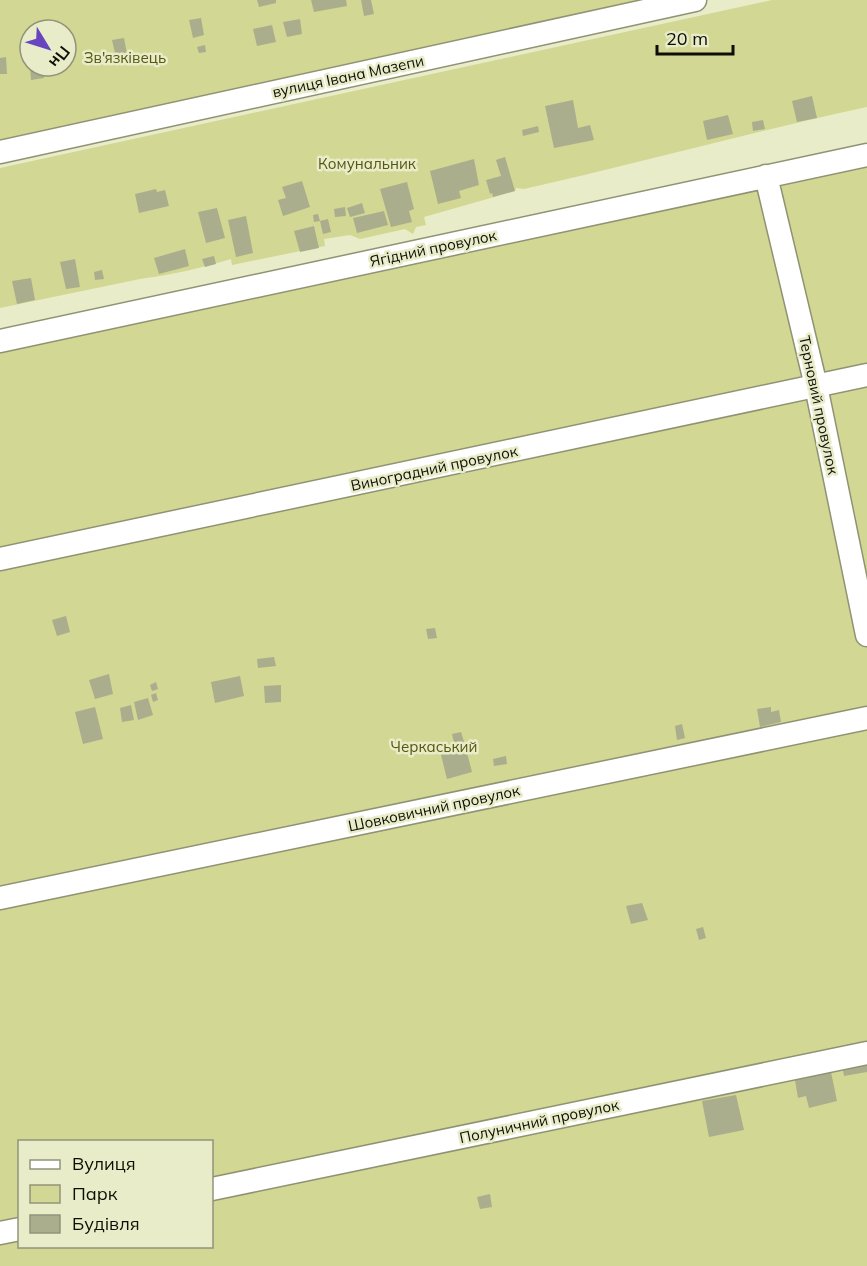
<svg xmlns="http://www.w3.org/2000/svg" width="867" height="1266" viewBox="0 0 867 1266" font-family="Mulish,sans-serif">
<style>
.green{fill:#d2d793;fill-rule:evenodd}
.building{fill:#abae8d}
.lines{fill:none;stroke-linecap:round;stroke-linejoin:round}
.minor-casing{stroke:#909373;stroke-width:25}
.minor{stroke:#fff;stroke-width:22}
.labels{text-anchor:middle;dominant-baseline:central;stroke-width:5;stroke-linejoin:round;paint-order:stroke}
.park-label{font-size:15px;fill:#54570d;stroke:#e8ecc9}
.street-label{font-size:15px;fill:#0e0f04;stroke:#e8ecc9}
</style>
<rect width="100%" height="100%" fill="#e8ecc9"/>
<path class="green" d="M0,0H659L0,142ZM30,30H66V66H30Z
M772,0H867V107C752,132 639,163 524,189L516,188L515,191L424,217L426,225L416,227L413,234L405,229L360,239L350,235L324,239L325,246L232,265L231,259C201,268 171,275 140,279L0,308V168Z
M867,164V1266H0V350ZM20,1142H212V1246H20Z"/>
<path class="building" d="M257,0H276V3L259,7Z
M311,0H346L347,6L314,12Z
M361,0H371L374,14L364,16Z
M201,18L204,35L193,38L189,20Z
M300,19L302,34L287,37L283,22Z
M272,25L276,42L257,46L253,29Z
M124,38L128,59L117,62L112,40Z
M205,45L206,52L199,53L197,47Z
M6,57L7,74H0V58Z
M30,66H42L44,78L31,80Z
M812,96L817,118L797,122L792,101Z
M573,100L578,128L590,125L594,140L554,148L545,106Z
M728,115L733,134L707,140L703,121Z
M763,120L765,129L753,131L752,122Z
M538,126L539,132L523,136L522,130Z
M505,157L515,191L493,197L492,193L490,194L486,180L501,176L496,160Z
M474,159L479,185L459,191L461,198L438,204L430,171Z
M302,181L310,207L283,216L278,200L286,198L282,187Z
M407,182L414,209L409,211L412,222L391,227L380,189Z
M156,189L157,192L165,190L169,206L139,213L135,194Z
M362,203L365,213L350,217L347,208Z
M345,207L346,216L335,217L334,209Z
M217,208L225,238L206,243L198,212Z
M384,211L388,225L357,233L353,218Z
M318,214L320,221L314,222L313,215Z
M246,216L253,253L236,257L228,220Z
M328,219L331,232L323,234L320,221Z
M314,226L319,248L300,252L294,231Z
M185,249L189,266L159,274L154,258Z
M214,256L216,264L205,267L202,259Z
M75,259L80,287L66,289L60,262Z
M102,270L104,279L95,280L94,272Z
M31,278L35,300L17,304L12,281Z
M66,616L70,632L57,636L52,620Z
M435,628L437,638L428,639L426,629Z
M274,657L276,666L258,668L257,659Z
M109,674L113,694L95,699L89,680Z
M240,676L244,696L215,703L211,682Z
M156,682L158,689L152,691L150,685Z
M281,685V702L265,703L264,686Z
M156,693L158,700L153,702L151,695Z
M148,698L153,715L138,720L134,702Z
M131,705L134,720L122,722L120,708Z
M95,707L103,739L83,744L75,712Z
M771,707V712L779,710L781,722L760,727L757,709Z
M682,724L685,738L677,740L675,726Z
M461,732L465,745L455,747L452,734Z
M466,749L472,772L447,779L441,755Z
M506,756L507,764L494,766L493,759Z
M642,903L648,920L631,924L626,906Z
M703,927L706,938L699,940L696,929Z
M867,1054V1072L844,1076L841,1059Z
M831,1072L837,1101L809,1108L806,1096L798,1098L795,1080Z
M736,1095L744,1130L709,1137L702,1101Z
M490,1194L492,1207L480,1209L477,1197Z"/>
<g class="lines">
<g class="minor-casing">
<path id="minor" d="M0,152L695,0
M766,176L816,386L867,635
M0,341L867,155
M0,559L867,375
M0,898L867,718
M212,1189L867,1053
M0,1233L20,1229"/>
</g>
<use href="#minor" class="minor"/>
</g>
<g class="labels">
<g class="park-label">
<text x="125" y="57">Зв'язківець</text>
<text x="367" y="163">Комунальник</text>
<text x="434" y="746">Черкаський</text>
</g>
<g class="street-label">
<text transform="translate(348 76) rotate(-12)">вулиця Івана Мазепи</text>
<text transform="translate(433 248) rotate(-12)">Ягідний провулок</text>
<text transform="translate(819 405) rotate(78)">Терновий провулок</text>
<text transform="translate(434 468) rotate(-12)">Виноградний провулок</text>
<text transform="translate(434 808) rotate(-12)">Шовковичний провулок</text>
<text transform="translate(539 1121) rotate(-12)">Полуничний провулок</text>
</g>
</g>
<rect x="18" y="1140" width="195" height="108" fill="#e8ecc9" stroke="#91947a" stroke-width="1.5"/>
<rect x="30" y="1160" width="30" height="9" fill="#ffffff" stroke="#91947a" stroke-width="1.5"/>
<text x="72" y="1170" font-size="18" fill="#0e0f04">Вулиця</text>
<rect x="30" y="1185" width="30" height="18" fill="#d2d793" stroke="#91947a" stroke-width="1.5"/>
<text x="72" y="1200" font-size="18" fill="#0e0f04">Парк</text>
<rect x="30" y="1215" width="30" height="18" fill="#abae8d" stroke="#91947a" stroke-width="1.5"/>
<text x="72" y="1230" font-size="18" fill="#0e0f04">Будівля</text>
<g transform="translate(48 48) rotate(128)"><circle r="28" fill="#e8ecc9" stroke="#91947a" stroke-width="1.5"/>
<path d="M0-4.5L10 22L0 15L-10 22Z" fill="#6845be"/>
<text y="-9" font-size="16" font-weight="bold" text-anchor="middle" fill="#0e0f04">Пн</text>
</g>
<path d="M657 45v9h76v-9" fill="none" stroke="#0e0f04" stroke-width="3"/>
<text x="666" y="45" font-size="18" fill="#0e0f04" stroke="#e8ecc9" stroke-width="4.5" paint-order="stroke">20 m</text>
</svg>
